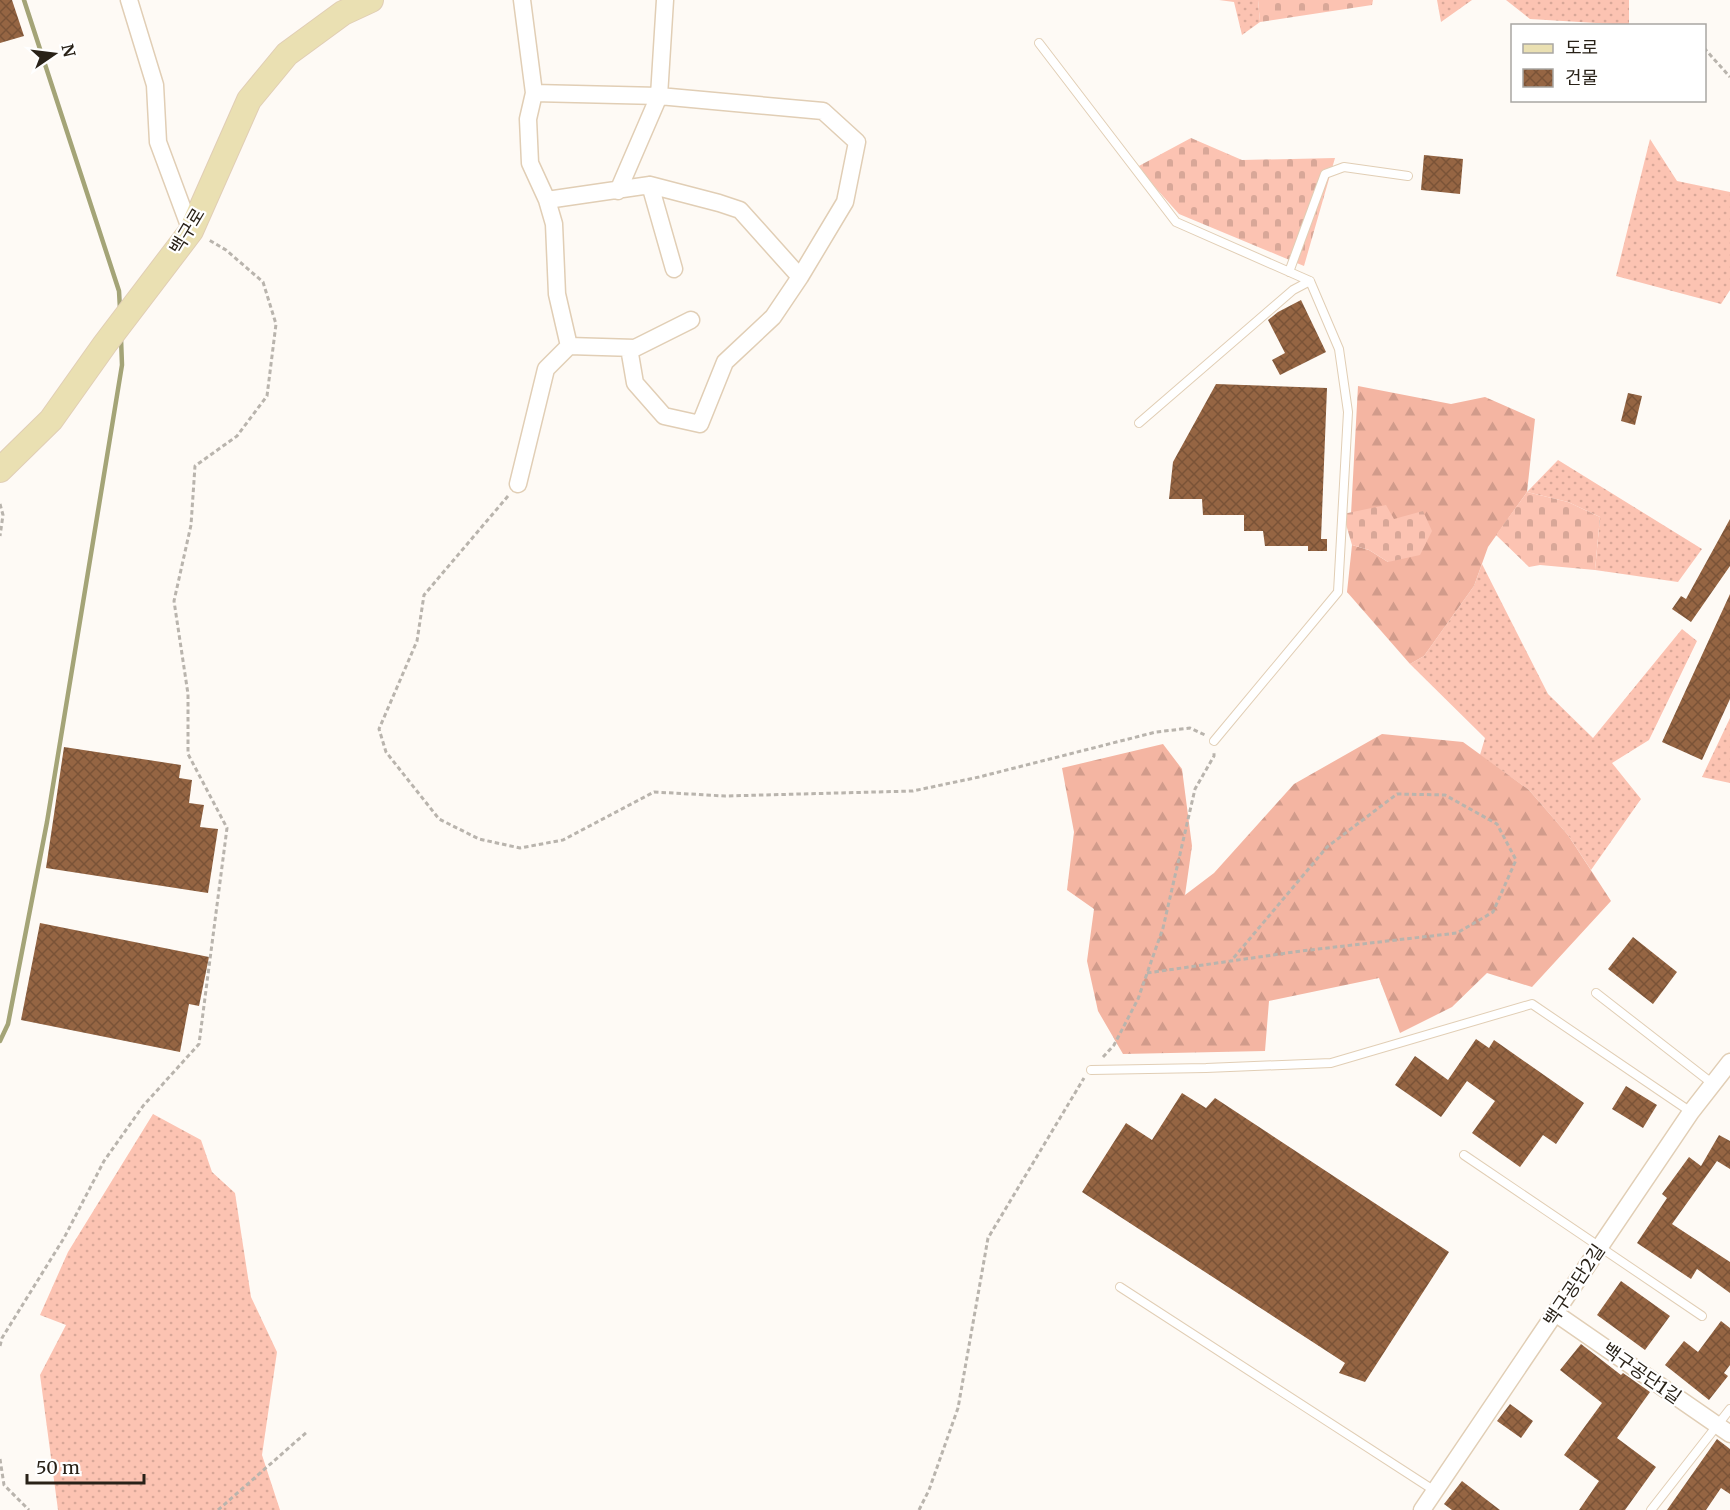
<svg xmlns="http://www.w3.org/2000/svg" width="1730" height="1510" viewBox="0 0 1730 1510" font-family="Merriweather,'Noto Sans KR',serif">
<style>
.grass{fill:url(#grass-dots)}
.forest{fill:url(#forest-firs)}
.cemetery{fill:url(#cemetery-stones)}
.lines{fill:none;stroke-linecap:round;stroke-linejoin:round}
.stream{stroke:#a4a477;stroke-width:4.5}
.building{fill:url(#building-cross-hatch)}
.lane-casing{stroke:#e1ceb5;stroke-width:10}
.street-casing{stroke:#e1ceb5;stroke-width:19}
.secondary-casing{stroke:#e1ceb5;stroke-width:26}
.path{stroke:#b9b4ad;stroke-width:3;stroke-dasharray:4.5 3;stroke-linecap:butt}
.lane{stroke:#fff;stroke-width:8}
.street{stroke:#fff;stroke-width:16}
.secondary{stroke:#eae0b2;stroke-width:24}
.labels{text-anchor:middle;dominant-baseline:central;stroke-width:4.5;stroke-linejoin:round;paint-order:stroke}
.street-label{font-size:18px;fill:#292218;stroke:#fff}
</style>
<defs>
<pattern id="grass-dots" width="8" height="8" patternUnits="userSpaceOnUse" patternTransform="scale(1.5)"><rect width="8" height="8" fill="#fcc3b2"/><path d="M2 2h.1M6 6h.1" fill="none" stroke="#d8a798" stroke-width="1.8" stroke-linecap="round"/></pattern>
<pattern id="forest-firs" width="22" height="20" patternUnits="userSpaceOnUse" patternTransform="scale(1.5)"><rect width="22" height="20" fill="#f4b5a2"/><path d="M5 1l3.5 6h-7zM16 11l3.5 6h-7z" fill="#d19b8b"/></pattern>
<pattern id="cemetery-stones" width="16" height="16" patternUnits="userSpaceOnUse" patternTransform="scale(1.5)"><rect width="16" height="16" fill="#fcc3b2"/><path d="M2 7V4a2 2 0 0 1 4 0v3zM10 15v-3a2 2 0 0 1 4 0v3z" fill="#d8a798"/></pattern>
<pattern id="building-cross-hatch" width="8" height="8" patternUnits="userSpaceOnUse" patternTransform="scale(1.5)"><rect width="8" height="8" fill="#956543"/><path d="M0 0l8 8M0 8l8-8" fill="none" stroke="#7a5337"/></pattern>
</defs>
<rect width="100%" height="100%" fill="#fefaf5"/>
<path class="grass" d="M1219,0H1258L1260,22L1242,35L1234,2Z
M1437,0H1472L1441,22Z
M1506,0H1629V25L1530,19Z
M1650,139L1677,181L1730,192V290L1721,304L1616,276Z
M1558,460L1702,549L1678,582L1595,570L1600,517L1568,502L1527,492Z
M1482,564L1548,694L1593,738L1682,629L1697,641L1649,740L1612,763L1641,799L1591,870L1568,835L1529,790L1480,755L1485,738L1410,664L1424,656L1474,586Z
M1730,718V783L1702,777Z
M153,1114L201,1140L212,1172L235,1193L251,1297L277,1352L262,1455L280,1510H58L40,1375L66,1325L40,1315L68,1252Z"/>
<path class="forest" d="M1358,386L1451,404L1485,397L1535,419L1527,492L1488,547L1474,586L1424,656L1410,664L1347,592L1352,545L1369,550L1388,562L1393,519L1351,514Z
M1382,734L1463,742L1529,790L1568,835L1611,901L1532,987L1487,973L1452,1007L1400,1033L1379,978L1269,1001L1265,1051L1123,1054L1098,1011L1087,961L1094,909L1067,890L1074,832L1062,768L1163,744L1182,769L1192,846L1185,895L1214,873L1294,784Z"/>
<path class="cemetery" d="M1258,0H1373L1372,5L1260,22Z
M1191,138L1242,160L1335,158L1304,266L1179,214L1137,167Z
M1527,492L1568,502L1600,517L1595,570L1540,565L1529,567L1496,535Z
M1386,505L1394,519L1423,511L1432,531L1420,555L1388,562L1369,550L1352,545L1343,514Z"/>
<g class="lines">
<path class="stream" d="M24,0L119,291L120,309
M0,1041L8,1024L47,822L122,365L121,338"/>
</g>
<path class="building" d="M0,0H12L24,36L0,43Z
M1424,155L1463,159L1460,194L1421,190Z
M1301,300L1326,352L1280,375L1272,360L1285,353L1268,320L1278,312Z
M1216,384L1327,388L1321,539H1327V551H1308V546H1265L1263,531H1244V515H1203L1202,499H1169L1173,462Z
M1628,393L1642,396L1635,425L1621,421Z
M1730,519V566L1691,622L1672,609L1681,596L1686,599Z
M1730,594V699L1702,760L1662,742Z
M64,747L181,765L179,778L192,780L189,803L204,805L200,827L218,829L208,893L46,868Z
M40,923L209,957L199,1006L189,1004L180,1052L21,1020Z
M1633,937L1677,972L1653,1004L1608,969Z
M1476,1039L1489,1048L1494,1040L1584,1103L1556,1144L1543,1135L1520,1167L1472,1133L1495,1101L1467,1081L1441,1117L1395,1085L1415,1056L1448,1080Z
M1626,1086L1657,1105L1643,1128L1612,1109Z
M1182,1093L1206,1108L1215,1098L1449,1252L1365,1382L1339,1373L1345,1363L1082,1192L1126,1123L1152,1140Z
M1719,1135L1730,1141V1169L1717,1161L1672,1224L1730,1262V1293L1697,1269L1691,1279L1637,1243L1667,1198L1662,1194L1689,1157L1701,1166Z
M1621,1281L1670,1316L1645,1350L1597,1315Z
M1721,1321L1730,1328V1365L1724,1373L1728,1376L1709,1400L1665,1365L1684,1341L1698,1352Z
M1581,1344L1621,1375L1623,1373L1650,1392L1617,1438L1656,1467L1625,1510H1579L1599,1481L1564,1455L1602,1403L1560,1370Z
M1510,1404L1533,1421L1521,1438L1497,1421Z
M1717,1439L1730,1449V1494L1721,1488L1706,1510H1667Z
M1462,1481L1500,1510H1452L1444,1504Z"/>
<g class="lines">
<g class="lane-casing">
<path id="lane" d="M1039,43L1176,222L1310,281
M1289,272L1325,174L1344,167L1408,176
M1139,423L1293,290L1310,281L1339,349L1348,412L1338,592L1214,741
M1596,993L1713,1084
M1091,1070L1206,1068L1331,1063L1532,1004L1691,1112
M1464,1155L1702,1316
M1120,1287L1435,1491
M1651,1510L1730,1409"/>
</g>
<g class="street-casing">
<path id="street" d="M129,0L155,85L158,142L191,231
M534,93L659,96L823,111L857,142L845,202L800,277L740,210L719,203L650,185L547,200
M650,185L674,269
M618,191L659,96L665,0
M569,346L635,348L691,320
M629,348L635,383L664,416L700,424L725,362L773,317L800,277
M518,484L546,369L569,346L557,294L554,224L547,200L530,163L528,119L534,93L522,0
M1555,1313L1730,1434
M1422,1510L1691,1112L1730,1062"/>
</g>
<g class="secondary-casing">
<path id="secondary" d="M0,470L51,420L105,344L191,231L249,100L287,54L343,13L371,0"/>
</g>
<path class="path" d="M1704,48L1730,77
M508,496L424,595L417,641L379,729L386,752L439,819L479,839L520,848L563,840L654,792L725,796L913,791L979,777L1156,732L1190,728L1205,735
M0,504L3,515L0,536
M1147,973L1301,951L1457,933L1493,912L1516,860L1497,824L1445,795L1397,794L1327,847L1231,961
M1103,1057L1114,1045L1138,999L1163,928L1195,789L1214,756V751
M0,1346L2,1338L64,1238L104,1161L143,1106L199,1044L227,828L188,754V694L174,601L191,525L195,466L237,436L267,396L276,324L263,282L226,250L209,240
M0,1459L4,1485L29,1510
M218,1510L308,1431
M919,1510L929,1490L958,1408L988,1238L1084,1078"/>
<use href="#lane" class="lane"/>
<use href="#street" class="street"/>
<use href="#secondary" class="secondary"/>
</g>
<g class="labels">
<g class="street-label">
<text transform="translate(187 231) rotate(-59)">백구로</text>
<text transform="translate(1574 1285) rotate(-56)">백구공단2길</text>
<text transform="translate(1642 1373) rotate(35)">백구공단1길</text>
</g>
</g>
<rect x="1511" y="24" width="195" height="78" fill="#ffffff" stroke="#a9a7a3" stroke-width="1.5"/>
<rect x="1523" y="44" width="30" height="9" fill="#eae0b2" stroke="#a9a7a3" stroke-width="1.5"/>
<text x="1565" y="54" font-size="18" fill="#292218">도로</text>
<rect x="1523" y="69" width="30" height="18" fill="url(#building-cross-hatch)" stroke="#a9a7a3" stroke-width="1.5"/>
<text x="1565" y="84" font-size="18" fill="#292218">건물</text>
<g transform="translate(54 54) rotate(76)" stroke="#ffffff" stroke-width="4.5" paint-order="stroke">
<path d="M0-4.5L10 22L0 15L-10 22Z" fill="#292218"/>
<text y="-9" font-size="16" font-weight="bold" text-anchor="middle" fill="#292218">N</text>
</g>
<path d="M27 1474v9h117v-9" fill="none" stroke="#292218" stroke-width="3"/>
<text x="36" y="1474" font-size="18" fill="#292218" stroke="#ffffff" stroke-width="4.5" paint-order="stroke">50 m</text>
</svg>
